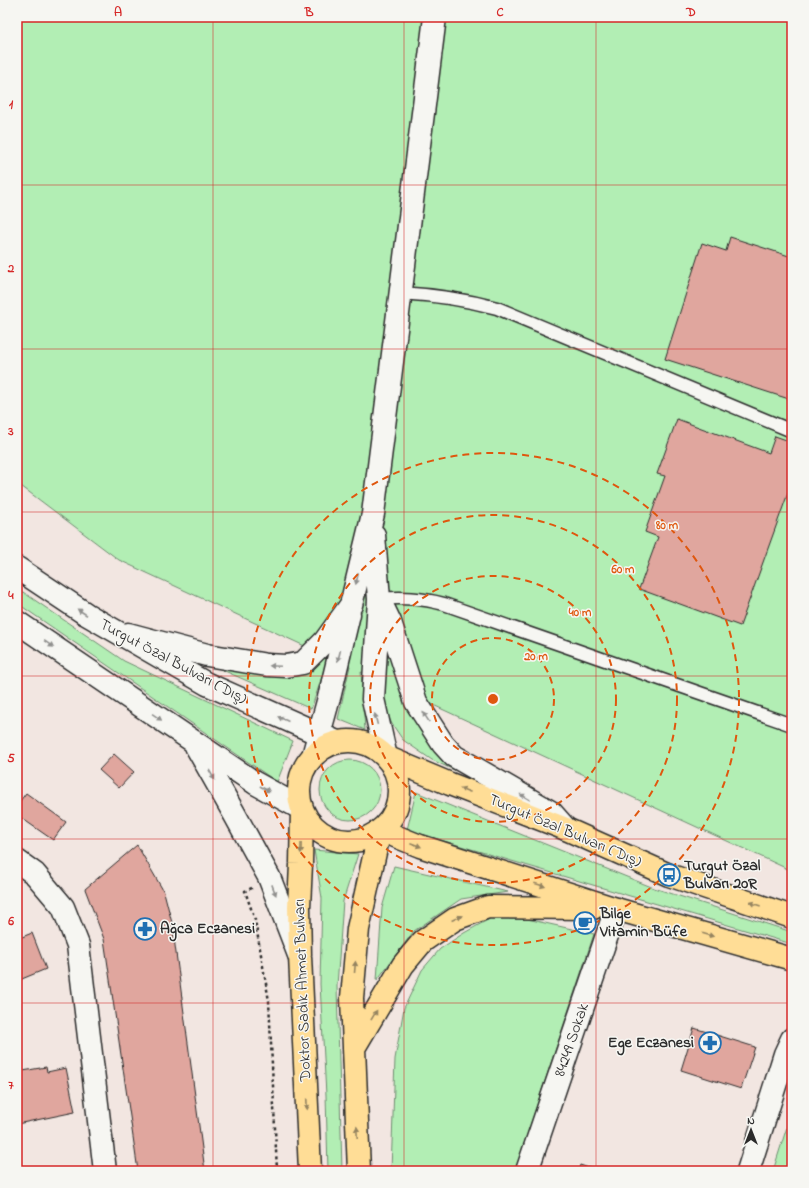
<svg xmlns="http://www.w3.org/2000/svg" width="809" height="1188" viewBox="0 0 809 1188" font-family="'Indie Flower',sans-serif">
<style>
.green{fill:#b2eeb4;stroke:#6e8c70}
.building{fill:#e0a69e;stroke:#2b2b2b}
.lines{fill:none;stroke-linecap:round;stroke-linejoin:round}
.service-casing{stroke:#2b2b2b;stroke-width:15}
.minor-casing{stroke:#2b2b2b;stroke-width:25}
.tertiary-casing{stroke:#2b2b2b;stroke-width:25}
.secondary-casing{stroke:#2b2b2b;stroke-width:25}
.primary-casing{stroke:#2b2b2b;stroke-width:25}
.path{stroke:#2b2b2b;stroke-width:2.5;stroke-dasharray:3 3;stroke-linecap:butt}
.service{stroke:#f6f6f2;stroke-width:12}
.minor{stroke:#f6f6f2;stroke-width:22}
.tertiary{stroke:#f6f6f2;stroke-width:22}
.secondary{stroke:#f6f6f2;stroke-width:22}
.primary{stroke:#ffdd96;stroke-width:22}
.oneway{fill:#90908e}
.oneway2{fill:#958460}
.grid{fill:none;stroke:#d62828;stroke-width:1;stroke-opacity:0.55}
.ring{fill:none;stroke:#df570e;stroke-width:2;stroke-dasharray:7 5}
.labels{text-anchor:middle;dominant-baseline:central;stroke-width:3;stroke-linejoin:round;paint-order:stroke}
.street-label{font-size:16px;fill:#2b2b2b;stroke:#f6f6f2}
.poi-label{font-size:16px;font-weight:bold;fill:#2b2b2b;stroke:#f6f6f2;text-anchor:start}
.centre{fill:#df570e;stroke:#f6f6f2;stroke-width:2}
.ring-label{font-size:12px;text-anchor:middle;font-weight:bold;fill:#df570e;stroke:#f6f6f2;stroke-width:3;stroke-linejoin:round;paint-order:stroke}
.neatline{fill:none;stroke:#d62828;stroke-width:1.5}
.grid-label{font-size:13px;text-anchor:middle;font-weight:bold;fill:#d62828}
</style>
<rect width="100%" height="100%" fill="#f2e6e1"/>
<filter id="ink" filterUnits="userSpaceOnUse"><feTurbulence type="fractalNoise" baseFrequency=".025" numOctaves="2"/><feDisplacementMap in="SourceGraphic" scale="8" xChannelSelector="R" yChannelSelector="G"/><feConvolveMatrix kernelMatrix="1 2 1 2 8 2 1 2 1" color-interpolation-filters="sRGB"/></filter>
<g filter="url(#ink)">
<path class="green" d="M17,17H792V871L405,692L485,784L432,760L403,740L392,724L385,710L383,682L361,672L365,730L338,719L350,666L329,657L311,709L202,661L324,655L119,560L17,483Z
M17,588L124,661L293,741L277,782L17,603Z
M320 790a30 30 0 1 1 60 0a30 30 0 1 1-60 0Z
M416,792L654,888L792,932V944L407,830Z
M314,850L358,854L343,901L337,986L342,1171H328L326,1095L320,984L322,898Z
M394,866L508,892L461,899L414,931L377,980L382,908Z
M493,917L527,919L594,934L515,1171H391L395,1059L404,1008L422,970L440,949L464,933Z
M792,1111V1171H773Z"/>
<path class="building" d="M730,237L792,257V400L665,359L702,243L726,251Z
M677,419L769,453L775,436L792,442V482L740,626L639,589L658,537L645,532L665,476L657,474Z
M114,754L134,772L119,788L99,770Z
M26,793L66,822L53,840L17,815V805Z
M137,845L164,892L172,923L205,1171H138L104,939L85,889Z
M32,933L46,969L17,981V939Z
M694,1028L755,1047L741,1089L681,1070Z
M46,1067L47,1072L66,1068L75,1112L17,1124V1072Z
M580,1165L598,1171H578Z"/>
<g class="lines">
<g class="service-casing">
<path id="service" d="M400,293C434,295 464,299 497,308L792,431
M379,599C403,597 421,598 444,604L792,725"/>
</g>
<g class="minor-casing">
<path id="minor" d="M17,861L35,874L63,907L78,945L105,1171
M527,1171L616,909
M748,1171L785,1054L792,1039"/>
</g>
<g class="tertiary-casing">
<path id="tertiary" d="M374,535L379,599L373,699L386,757
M379,599L390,622L416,702L443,744L454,756L551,812L566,829
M128,634L207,655L267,665L286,666L303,663L325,641L351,605L373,514L435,17
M313,756L330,694L349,614"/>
</g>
<g class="secondary-casing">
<path id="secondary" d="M17,568L86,614L207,684L337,742
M17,622L255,783L302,809
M196,746L235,815L269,877L299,955"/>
</g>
<g class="primary-casing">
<path id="primary" d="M299 791a50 50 0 1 1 100 0a50 50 0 1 1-100 0Z
M386,757L450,784L566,829L669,875L792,917
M302,809L301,864L299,907L300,956L310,1171
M380,830L420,846L616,909L792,959
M354,1048L403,965L423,941L455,919L488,907L593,908
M359,1171L352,998L358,929L380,830"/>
</g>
<path class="path" d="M252,888L245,891L255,920L269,1001L277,1171"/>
<use href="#service" class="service"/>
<use href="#minor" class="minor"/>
<use href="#tertiary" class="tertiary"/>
<use href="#secondary" class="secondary"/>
<use href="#primary" class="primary"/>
</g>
<defs><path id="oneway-solid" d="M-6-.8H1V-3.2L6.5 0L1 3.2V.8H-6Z"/></defs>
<g class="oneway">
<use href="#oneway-solid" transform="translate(357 579) rotate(103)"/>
<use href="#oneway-solid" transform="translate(82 612) rotate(-147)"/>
<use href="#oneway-solid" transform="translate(49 644) rotate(34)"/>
<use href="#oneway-solid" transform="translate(339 656) rotate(104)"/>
<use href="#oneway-solid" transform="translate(275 666) rotate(-177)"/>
<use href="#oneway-solid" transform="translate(157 717) rotate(34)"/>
<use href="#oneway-solid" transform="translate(426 717) rotate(-123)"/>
<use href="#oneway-solid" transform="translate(283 719) rotate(-156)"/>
<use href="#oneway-solid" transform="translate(376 719) rotate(-104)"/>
<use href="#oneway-solid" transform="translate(212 775) rotate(60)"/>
<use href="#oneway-solid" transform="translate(265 789) rotate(30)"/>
<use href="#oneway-solid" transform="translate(525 797) rotate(-150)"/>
<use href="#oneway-solid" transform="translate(274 890) rotate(69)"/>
</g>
<g class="oneway2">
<use href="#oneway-solid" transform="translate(465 790) rotate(-159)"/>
<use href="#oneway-solid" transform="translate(416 845) rotate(21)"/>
<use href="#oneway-solid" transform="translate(301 848) rotate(91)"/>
<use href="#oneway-solid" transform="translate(540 885) rotate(18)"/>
<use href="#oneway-solid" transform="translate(755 904) rotate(-161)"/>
<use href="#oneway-solid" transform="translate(457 918) rotate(-25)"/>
<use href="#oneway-solid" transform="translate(708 935) rotate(16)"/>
<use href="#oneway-solid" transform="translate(355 967) rotate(-85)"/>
<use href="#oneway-solid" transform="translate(374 1015) rotate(-59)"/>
<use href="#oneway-solid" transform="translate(307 1104) rotate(87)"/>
<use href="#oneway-solid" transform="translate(357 1132) rotate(-92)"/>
</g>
</g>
<path class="grid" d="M213,17V1171M404,17V1171M596,17V1171M17,185H792M17,349H792M17,512H792M17,676H792M17,839H792M17,1003H792"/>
<g class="ring">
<circle cx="493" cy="699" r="61"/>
<circle cx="493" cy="699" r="123"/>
<circle cx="493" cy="699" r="184"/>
<circle cx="493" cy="699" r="246"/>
</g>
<defs>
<g id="bus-ring" transform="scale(1.15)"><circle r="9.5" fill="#f6f6f2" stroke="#1f6fb2" stroke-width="1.5"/><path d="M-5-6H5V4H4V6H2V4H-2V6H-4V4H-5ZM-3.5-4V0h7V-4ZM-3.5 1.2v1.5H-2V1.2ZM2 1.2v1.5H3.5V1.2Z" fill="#1f6fb2"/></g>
<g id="cafe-ring" transform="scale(1.15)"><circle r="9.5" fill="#f6f6f2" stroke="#1f6fb2" stroke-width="1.5"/><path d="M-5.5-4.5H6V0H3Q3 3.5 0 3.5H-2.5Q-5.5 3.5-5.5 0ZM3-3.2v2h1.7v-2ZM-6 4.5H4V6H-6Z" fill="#1f6fb2"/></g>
<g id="pharmacy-ring" transform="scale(1.15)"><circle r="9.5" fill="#f6f6f2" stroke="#1f6fb2" stroke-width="1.5"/><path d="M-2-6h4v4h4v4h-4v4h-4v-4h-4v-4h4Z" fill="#1f6fb2"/></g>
</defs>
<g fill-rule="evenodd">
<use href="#bus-ring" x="669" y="875"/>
<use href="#cafe-ring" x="585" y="923"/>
<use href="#pharmacy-ring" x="145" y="929"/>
<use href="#pharmacy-ring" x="710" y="1043"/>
</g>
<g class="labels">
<g class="street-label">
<text transform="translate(173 662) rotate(28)">Turgut Özal Bulvarı (Dış)</text>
<text transform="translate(565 831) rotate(23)">Turgut Özal Bulvarı (Dış)</text>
<text transform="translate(303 990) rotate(-92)">Doktor Sadık Ahmet Bulvarı</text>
<text transform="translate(572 1040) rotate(-71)">84249 Sokak</text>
</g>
<g class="poi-label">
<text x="684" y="866">Turgut Özal<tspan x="684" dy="18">Bulvarı 20R</tspan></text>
<text x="600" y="914">Bilge<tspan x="600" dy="18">Vitamin Büfe</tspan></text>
<text x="160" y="929">Ağca Eczanesi</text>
<text x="694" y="1043" text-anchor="end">Ege Eczanesi</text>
</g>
</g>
<circle cx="493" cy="699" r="6" class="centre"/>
<g class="ring-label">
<text x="667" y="529">80 m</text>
<text x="623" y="573">60 m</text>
<text x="580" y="616">40 m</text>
<text x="536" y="660">20 m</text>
</g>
<rect width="809" height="1188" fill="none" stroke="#f6f6f2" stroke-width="44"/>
<g transform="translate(751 1130)" stroke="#f6f6f2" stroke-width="3" paint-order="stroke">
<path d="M0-3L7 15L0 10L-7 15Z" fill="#2b2b2b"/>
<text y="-6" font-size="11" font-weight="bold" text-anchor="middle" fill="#2b2b2b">N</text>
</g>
<rect x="22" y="22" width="765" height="1144" class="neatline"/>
<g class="grid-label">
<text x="118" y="16">A</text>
<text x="309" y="16">B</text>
<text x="500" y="16">C</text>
<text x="691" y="16">D</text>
<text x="11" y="108">1</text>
<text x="11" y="272">2</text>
<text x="11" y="435">3</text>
<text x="11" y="599">4</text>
<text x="11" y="762">5</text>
<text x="11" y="925">6</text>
<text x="11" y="1089">7</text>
</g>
</svg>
